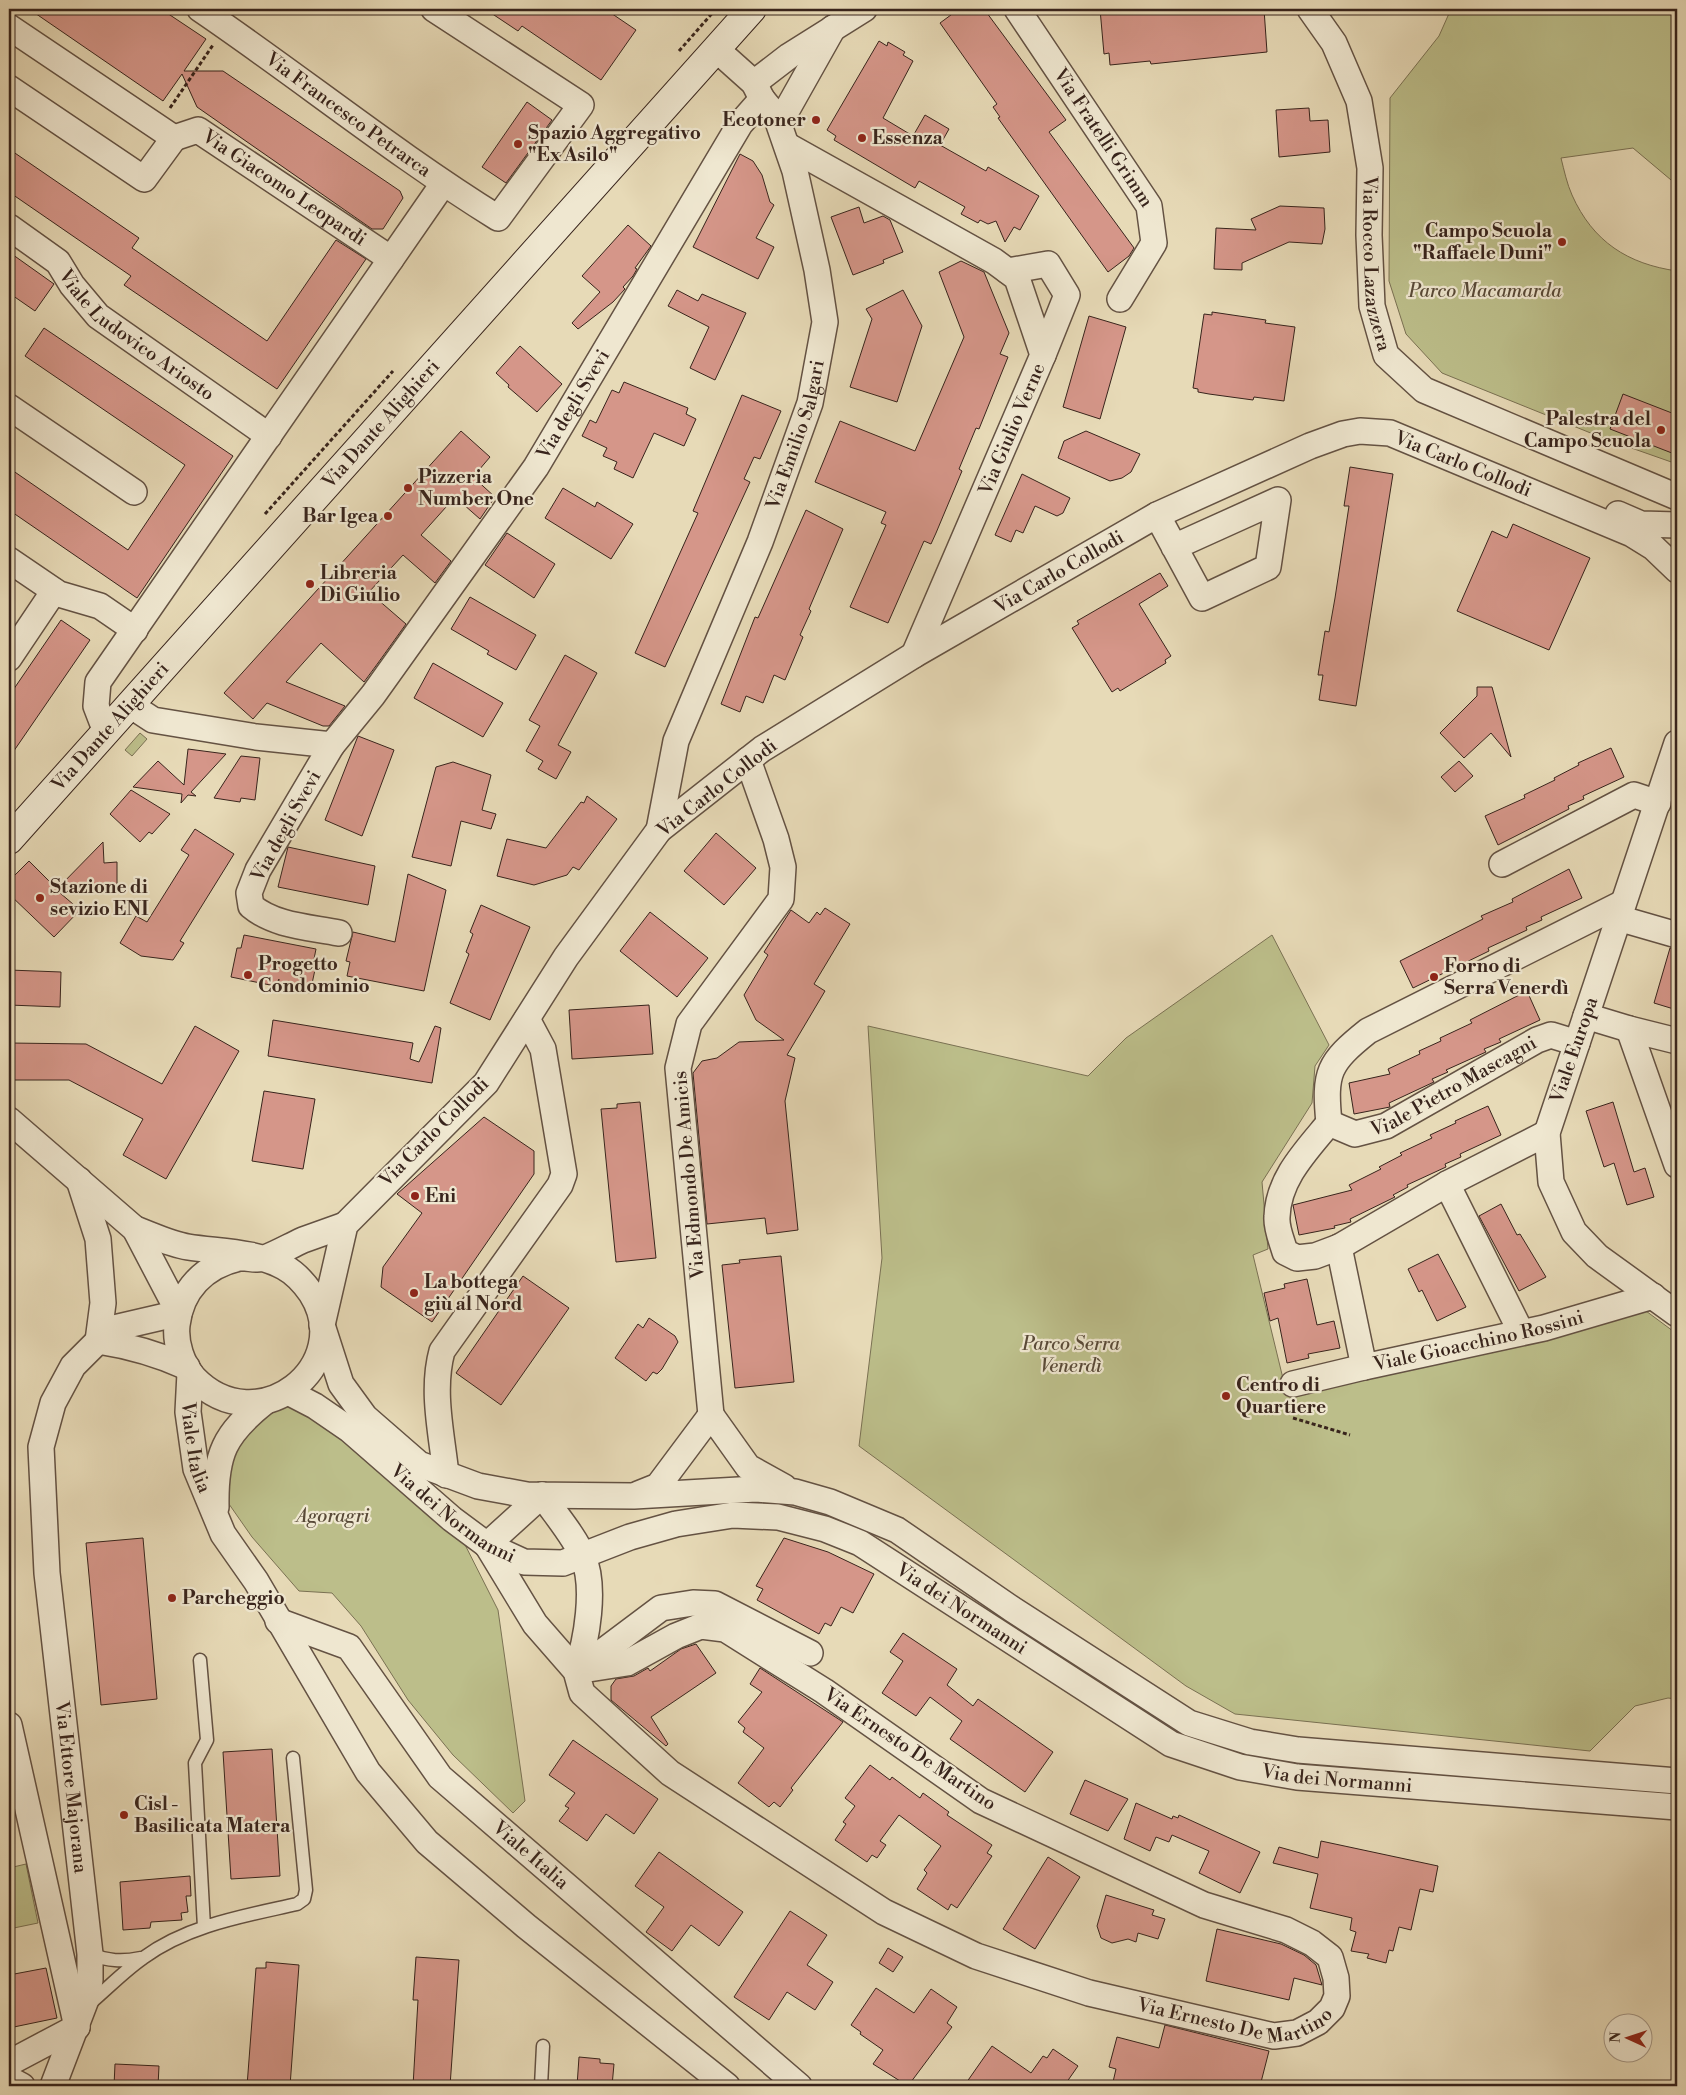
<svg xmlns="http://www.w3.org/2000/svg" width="1686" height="2095" viewBox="0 0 1686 2095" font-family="'Libre Bodoni',serif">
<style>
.green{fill:#bcbe8a;stroke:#7a7153}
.building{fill:#d59689;stroke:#38241c}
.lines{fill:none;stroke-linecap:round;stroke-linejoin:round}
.service-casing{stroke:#645243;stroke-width:15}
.minor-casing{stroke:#645243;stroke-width:28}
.secondary-casing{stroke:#38241c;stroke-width:30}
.path{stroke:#38241c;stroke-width:3;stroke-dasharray:4 2.5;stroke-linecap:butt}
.service{stroke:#efe7d0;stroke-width:12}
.minor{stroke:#efe7d0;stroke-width:25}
.secondary{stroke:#efe7d0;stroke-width:28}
.poi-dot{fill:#8f2418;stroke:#efe7d0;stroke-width:2}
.labels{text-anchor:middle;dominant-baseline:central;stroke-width:4.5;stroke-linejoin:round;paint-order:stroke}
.street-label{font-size:19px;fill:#38241c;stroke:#efe7d0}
.poi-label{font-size:19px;font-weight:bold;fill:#38241c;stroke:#efe7d0;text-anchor:start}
.park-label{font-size:19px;font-style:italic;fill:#594a38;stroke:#efe7d0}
</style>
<rect width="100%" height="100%" fill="#e7dab7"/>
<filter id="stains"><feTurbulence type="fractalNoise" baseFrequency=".004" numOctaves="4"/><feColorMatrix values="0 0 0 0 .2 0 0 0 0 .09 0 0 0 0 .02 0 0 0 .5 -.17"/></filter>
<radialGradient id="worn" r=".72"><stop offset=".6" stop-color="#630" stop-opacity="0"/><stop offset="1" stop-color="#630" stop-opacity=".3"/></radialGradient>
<path class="green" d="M1451,9H1677V185L1633,148L1561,158C1564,170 1567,184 1572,195C1593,242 1628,264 1677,271V464L1603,438L1442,373L1406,334L1389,281L1390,98L1439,36Z
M140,733L147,739L132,756L125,750Z
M1272,935L1329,1045L1315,1066L1312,1103L1262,1182L1268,1249L1253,1255L1287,1395L1646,1311L1677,1334V1699L1668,1698L1635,1706L1590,1751L1235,1714L1186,1686L859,1446L882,1258L868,1026L1088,1076L1126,1038Z
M288,1392L452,1519L498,1610L525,1801L513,1813L453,1755L408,1700L361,1626L332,1593L299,1591L252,1537L215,1484L222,1450Z
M26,1864L38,1923L9,1929V1868Z"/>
<path class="building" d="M29,9H161L206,39L184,71H223L400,191L403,198L383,229H372L197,107L182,74L163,101Z
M485,9H605L636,30L601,80L522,26L518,31Z
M959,9H984L1066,120L1049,132L1134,248L1129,256L1108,272L998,118L1000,117L993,107L997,104L940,23Z
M1100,9H1129L1130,14L1207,9H1264L1267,52L1151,64L1150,61L1110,65L1109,53L1104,54Z
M879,41L887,46L888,42L905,52L903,55L913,61L883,118L913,136L925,115L949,129L940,145L986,171L988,167L1039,196L1020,230L1014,227L1005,242L996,221L988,224L980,220L978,223L961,214L965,207L919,181L915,188L834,140L836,136L827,130Z
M527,102L552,120L506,183L482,167Z
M1309,108L1310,121L1328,120L1330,152L1279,157L1276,110Z
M9,149L139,238L132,248L267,341L336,240L366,259L277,389L124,285L131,276L9,192Z
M740,154L753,161L762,175L770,202L774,205L756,238L774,247L758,279L693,247Z
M1280,206L1324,208L1325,229L1322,244L1289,242L1242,263V270L1214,269L1216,228L1256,230L1251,219Z
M859,207L864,223L883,216L890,220L903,252L883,260L884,263L853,275L831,217Z
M628,225L651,246L635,268L637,269L633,276L623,287L625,289L613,302L578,329L572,323L600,292L582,276Z
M9,252L54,284L35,311L9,293Z
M961,261L984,272L1009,333L1000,354L1008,357L979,429L976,428L959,469L962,471L936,533L931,544L924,541L888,623L850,607L886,525L881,523L886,512L815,482L840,421L915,451L964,337L939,272Z
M677,290L698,301L702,294L746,313L715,380L690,368L709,327L668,306Z
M903,290L922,326L897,402L850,387L872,319L866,309Z
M1212,312L1266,320L1265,323L1295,327L1284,401L1254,397L1253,400L1209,394L1198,392V389L1193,388L1204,314L1212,315Z
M1089,316L1126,327L1100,419L1063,407Z
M44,328L233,456L137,598L9,510V468L128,550L185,465L25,356Z
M520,346L562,384L537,412L508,387L509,385L496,373Z
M624,382L688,408L686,414L696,419L684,446L654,433L633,478L614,469L617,462L603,456L607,448L582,436L590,420L596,423L612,390L619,393Z
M1623,394L1677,415V455L1610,429Z
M742,395L781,411L760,459L754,457L744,479L750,482L665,667L635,653L698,513L693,511Z
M461,431L490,457L473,477L495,497L480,519L455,497L421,535L451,561L435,583L403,555L369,592L406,624L378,663L364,682L321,643L286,682L345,706L329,726H323L267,703L253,719L224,693Z
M1086,431L1140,454L1131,472L1122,478L1110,481L1058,458L1064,441Z
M1350,467L1393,474L1356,706L1319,700L1323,675H1318L1325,631L1329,632L1335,598L1349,506H1344Z
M1022,474L1070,498L1063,513L1057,516L1035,506L1023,533L1016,530L1011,542L995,535Z
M563,488L595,507L597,502L633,524L611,559L545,518Z
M806,510L843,529L809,609L811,611L800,635L803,637L785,680L774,675L763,703L746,696L740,712L721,704L755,617L758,618Z
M1513,524L1590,558L1549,650L1457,611L1492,531L1507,538Z
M507,533L555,564L534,598L485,565Z
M1160,573L1168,586L1139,604L1171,656L1165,660L1166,663L1120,691L1118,688L1112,692L1072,628L1079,624L1077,621Z
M470,597L536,635L516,670L487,654L489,651L451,629Z
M61,620L90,640L9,758V696Z
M565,655L597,673L558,745L571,752L556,779L538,769L543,761L526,751L540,726L529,720Z
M433,663L503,703L483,737L414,698Z
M1477,687H1492L1511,757L1491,733L1464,758L1440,733L1477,696Z
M358,736L394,750L362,836L325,820Z
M1611,748L1624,777L1583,796L1584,799L1568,806L1569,809L1498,845L1485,816L1525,798L1524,795L1555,780L1554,778L1579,765L1578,763Z
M188,749L226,754L191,792L196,796L188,795L181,803L182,794L133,787L158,761L184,785Z
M241,756L260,758L255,800L241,798L240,802L214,798Z
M1459,761L1473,776L1455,792L1441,777Z
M453,762L491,775L482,810L496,814L491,829L461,821L451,866L412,857L436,767Z
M131,790L170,814L152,834L149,832L140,842L110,814Z
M587,796L617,819L579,870L573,867L567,875L534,885L497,876L507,839L546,848L581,802L584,803Z
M195,829L234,854L180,941L184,943L173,960L141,956L120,943L136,916L147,922L189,855L181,850Z
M716,833L756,868L724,905L684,871Z
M103,842L104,863L117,862V892L60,893L80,910L54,937L9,894V881L29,861L57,889Z
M288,847L375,866L368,905L278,887Z
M1569,869L1582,898L1541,917L1542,920L1526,927L1527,930L1488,948L1489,951L1413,988L1400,961L1483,919L1481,916L1513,902L1512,899Z
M408,874L446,890L424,991L347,976L350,962L346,961L353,932L395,942Z
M481,905L530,927L490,1020L450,1003L469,954L466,952L473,934L470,932Z
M825,908L850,924L814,984L825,991L787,1055L795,1058L785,1101L798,1230L767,1234L765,1218L707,1224L693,1073L702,1061L717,1058L739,1042L784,1040L756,1020L744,995L768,955L764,952L791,910L809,923L817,912L820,915Z
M650,912L708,958L677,997L620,951Z
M244,935L316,949L313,964L316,965L310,993L278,987L279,979L275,986L231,977L237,948H241Z
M1670,948L1677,949V1010L1654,1003Z
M9,970L61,972L60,1007L9,1005Z
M1527,991L1540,1020L1499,1039L1501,1042L1484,1049L1486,1052L1446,1070L1448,1072L1432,1079L1434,1082L1389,1103L1390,1107L1354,1114L1349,1083L1390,1074L1388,1069L1420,1054L1419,1051L1441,1041L1440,1038L1472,1023L1470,1020Z
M649,1005L653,1054L572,1059L569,1010Z
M273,1020L413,1043L410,1059L419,1062L435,1026L441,1028L432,1083L268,1056Z
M195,1026L239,1051L166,1179L123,1155L143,1119L69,1080H10V1043L86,1044L162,1084Z
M264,1091L315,1099L303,1169L252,1161Z
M640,1102L656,1258L616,1262L601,1109L617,1108V1104Z
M1613,1102L1634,1172L1645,1168L1654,1197L1627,1205L1614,1163L1604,1167L1586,1111Z
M1488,1106L1501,1135L1460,1154L1461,1157L1445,1164L1446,1167L1407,1185L1408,1187L1393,1195L1395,1197L1350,1219L1351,1222L1334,1226L1335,1228L1299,1235L1293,1205L1352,1190L1349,1185L1381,1169L1379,1167L1402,1155L1400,1153L1432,1138L1430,1135L1456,1123L1455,1121Z
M484,1117L534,1151V1174L432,1322L381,1287L383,1267L422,1213L397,1194Z
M1501,1204L1517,1235L1520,1234L1546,1277L1519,1291L1479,1216Z
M1438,1254L1466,1307L1437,1321L1422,1290L1419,1292L1408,1269Z
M781,1256L794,1382L735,1388L722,1265L740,1263L739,1260Z
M523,1276L569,1308L501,1405L456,1373Z
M1307,1279L1317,1325L1334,1321L1340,1348L1308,1354L1309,1358L1287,1363L1278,1318L1270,1321L1264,1293L1285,1288L1284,1284Z
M649,1318L675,1336L678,1342L662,1369L657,1374L653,1372L646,1381L615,1358L638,1324L643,1328Z
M143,1538L157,1699L101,1705L86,1543Z
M784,1538L828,1552L874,1574L853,1613L841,1607L831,1626L825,1623L819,1634L757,1600L763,1589L756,1586Z
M903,1633L957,1669L947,1685L973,1706L978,1699L1053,1752L1025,1792L950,1739L962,1721L930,1697L916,1716L882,1693L903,1661L890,1652Z
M696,1644L716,1673L651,1717L668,1744L666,1746L611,1700V1686L616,1679L634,1676L648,1668L650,1671L681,1649Z
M760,1668L843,1722L791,1788L793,1790L780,1807L774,1802L769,1807L738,1783L764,1748L743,1732L745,1728L738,1722L762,1692L750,1684Z
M573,1740L658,1799L634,1834L606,1814L587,1841L559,1821L569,1808L565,1806L575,1793L549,1775Z
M272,1749L280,1876L231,1879L223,1752Z
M870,1765L890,1780L892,1777L920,1798L923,1793L949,1812L947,1815L992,1845L987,1853L992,1856L957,1908L951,1904L948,1910L917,1889L927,1873L924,1870L941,1846L899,1815L880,1841L886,1845L877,1858L872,1855L867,1862L835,1840L846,1824L843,1822L855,1806L845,1798Z
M1085,1780L1128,1799L1108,1831L1070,1814Z
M1136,1803L1172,1819L1173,1816L1178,1818L1179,1815L1260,1852L1240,1893L1199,1873L1209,1851L1172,1835L1169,1842L1156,1837L1150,1851L1124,1839Z
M1321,1841L1438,1866L1433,1892L1420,1889L1411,1930L1399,1927L1393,1951L1389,1950L1386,1963L1367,1958L1369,1954L1351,1951L1356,1932L1350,1930L1352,1918L1310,1908L1318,1874L1273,1863L1279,1847L1318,1858Z
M659,1852L743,1912L719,1946L691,1925L672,1951L646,1932L664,1907L635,1886Z
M1048,1857L1080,1877L1035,1949L1003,1929Z
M190,1876L191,1896H186L188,1912L181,1913L182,1920L151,1922L150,1928L123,1930L120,1882Z
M1106,1895L1154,1910L1152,1915L1165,1919L1158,1939L1138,1933L1136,1942L1128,1939L1112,1943L1101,1938L1097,1926Z
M790,1911L827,1935L807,1965L833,1982L815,2010L787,1992L769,2020L734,1997Z
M1217,1929L1281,1944L1304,1955L1316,1965L1322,1985L1294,1978L1289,2000L1206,1981Z
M888,1948L903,1957L893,1972L879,1963Z
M416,1957L459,1960L450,2086H413L418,2000H413Z
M266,1962L299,1965L290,2086H247L256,1968H266Z
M46,1968L57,2018L9,2028V1975Z
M876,1988L914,2013L931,1989L957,2007L947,2023L952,2027L908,2086L873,2064L883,2050L860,2034L861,2032L851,2025Z
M1165,2025L1269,2051L1260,2086H1129L1113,2082L1116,2069L1109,2067L1117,2037L1159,2048Z
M992,2046L1031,2073L1043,2056L1047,2058L1053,2049L1078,2066L1064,2086H964Z
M579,2057L600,2059V2063L614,2064L612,2086H577Z
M115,2064L159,2066L158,2086H114Z"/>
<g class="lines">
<g class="service-casing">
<path id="service" d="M200,1660L207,1740L195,1763L204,1927
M90,1954C109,1961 121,1962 141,1958
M88,2005C106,1990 124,1971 143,1958C188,1925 244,1916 297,1904L304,1899L306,1890L293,1758
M541,2086L543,2046"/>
</g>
<g class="minor-casing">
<g id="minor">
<path id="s1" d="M200,9C300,77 395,154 498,218L581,105L434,9"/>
<path id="s2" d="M1017,9L1149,206L1154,243L1120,299"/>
<path id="s3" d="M1310,9L1334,43L1359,101L1370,168L1369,235L1372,306L1386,355L1424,390L1677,497"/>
<path id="s4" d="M9,27L174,138L198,130L391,259"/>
<path d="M754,83L789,56L864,9"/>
<path d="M9,88L144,179L174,138"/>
<path d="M776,116L788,108L833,28"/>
<path d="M788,146L994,261L1017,278L1043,355L914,655"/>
<path id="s5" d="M9,227L58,262L72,285L98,316L269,436"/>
<path d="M1008,271L1048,264L1067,295L1043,355"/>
<path d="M9,407L134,492"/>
<path d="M1618,514L1641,524L1677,525"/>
<path d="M1157,515L1202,598L1268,567L1278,500L1174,547"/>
<path d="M9,560L59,594L100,606L135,630"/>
<path d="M1677,570L1653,547L1632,534L1390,433L1360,431L1343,434L1310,446L1157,515L914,655L762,749L659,830L566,957L486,1083L345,1225L322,1325L341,1384L365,1417L419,1464L478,1486L527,1495L634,1496L756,1489L795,1492L830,1502L897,1530L1012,1609L1189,1723L1250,1742L1298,1750L1677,1781"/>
<path d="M9,658L54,591"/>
<path id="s6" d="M130,705L153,720L256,737L332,745L373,695L536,467L740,124L762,99"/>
<path d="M106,732L96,706L98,682L443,184"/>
<path d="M1677,743L1547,1133L1551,1182L1574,1232L1597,1256L1677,1314"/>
<path d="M332,745L258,870L249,893L251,906C275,926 309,927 339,933"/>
<path id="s7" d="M659,830L676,741L760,542L810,403L825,322L817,270L795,171L776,116L762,99L754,83L716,49"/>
<path d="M1502,864L1634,795L1658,803"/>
<path d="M1618,918L1677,935"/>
<path d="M1586,1016L1629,1029L1677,1041"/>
<path d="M1629,1029L1677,1165"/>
<path id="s8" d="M9,1120L135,1229L179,1313L110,1329L73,1366L53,1403L41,1447L47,1573L90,1954V1980L87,1997L53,2086"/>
<path d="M1329,1123C1306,1151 1278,1179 1277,1217C1276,1228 1282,1241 1285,1252L1297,1258L1315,1256L1339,1247L1447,1184L1547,1133"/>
<path d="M1329,1123C1324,1072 1328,1063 1368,1031L1623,903"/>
<path id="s9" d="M1329,1123L1355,1134L1386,1126L1537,1040L1551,1035L1577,1043"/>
<path d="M79,1180L98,1239L103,1303L98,1341"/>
<path d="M1447,1184L1521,1332"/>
<path d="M135,1229C152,1235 170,1244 188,1247C220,1252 255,1251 284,1267C295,1273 304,1283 311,1293C357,1365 258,1444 194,1378C182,1364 175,1343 177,1325C181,1290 204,1266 239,1258C247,1257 257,1261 265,1258C278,1253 290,1246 303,1240C317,1235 331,1230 345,1225"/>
<path id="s10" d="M1339,1247L1364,1367L1544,1328L1653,1296"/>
<path d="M98,1341C130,1346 158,1354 187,1367"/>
<path id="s11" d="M190,1373L188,1412L196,1469L223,1534L256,1581L368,1772L427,1842L526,1926L727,2086"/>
<path d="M1293,1384L1364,1367"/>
<path id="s12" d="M288,1392L315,1406L350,1430L452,1519L487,1545L524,1562L563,1563L630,1537L676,1524L733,1515L778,1517L825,1529L860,1543L1171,1744L1240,1767L1297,1777L1677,1807"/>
<path d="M711,1415L678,1068L689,1024L781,899L783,867L776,839L748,760"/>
<path d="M446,1475C442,1435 431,1391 442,1351L560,1185L564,1174L543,1049L527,1019"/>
<path d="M638,1494L658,1486L711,1415L748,1467L784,1487"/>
<path d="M542,1495C555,1514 575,1537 583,1557C596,1586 587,1641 576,1671"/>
<path d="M216,1507C215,1454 224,1434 266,1401"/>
<path id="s13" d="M487,1545L535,1624L576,1671L582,1693L670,1773L884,1912L976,1956L1089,1993L1274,2036L1297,2033L1318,2022L1332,2008L1337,1996L1336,1978L1330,1957L1312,1943L1286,1930L1204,1905L981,1801L824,1691L725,1629L701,1626L676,1636L627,1663L576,1671"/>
<path d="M487,1545L542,1495"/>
<path id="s14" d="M278,1621L349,1647L440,1777L799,2086"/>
<path d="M581,1668L661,1608L693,1603L715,1604L810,1653"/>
<path d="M9,1725L77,2027"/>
<path d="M9,2063L77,2027"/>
<path d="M9,2079L22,2086"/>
</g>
</g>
<g class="secondary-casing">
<g id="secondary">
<path id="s15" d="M9,840L752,9"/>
</g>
</g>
<path class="path" d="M679,51L716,9
M170,108L213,45
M1677,403V401
M265,514L393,371
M1293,1418L1350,1435"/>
<use href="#service" class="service"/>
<use href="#minor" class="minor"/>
<use href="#secondary" class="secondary"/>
</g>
<g class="poi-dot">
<circle cx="816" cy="120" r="5"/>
<circle cx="862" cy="138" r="5"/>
<circle cx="518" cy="144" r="5"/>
<circle cx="1562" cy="242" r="5"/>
<circle cx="1661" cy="430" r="5"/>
<circle cx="408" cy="488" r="5"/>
<circle cx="388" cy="516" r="5"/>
<circle cx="310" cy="584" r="5"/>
<circle cx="40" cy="898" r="5"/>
<circle cx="248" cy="975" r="5"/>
<circle cx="1434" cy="977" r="5"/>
<circle cx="415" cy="1196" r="5"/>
<circle cx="414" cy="1293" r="5"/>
<circle cx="1226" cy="1396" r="5"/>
<circle cx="172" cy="1598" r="5"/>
<circle cx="124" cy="1815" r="5"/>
</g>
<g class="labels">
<g class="street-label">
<text stroke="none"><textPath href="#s1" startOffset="182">Via Francesco Petrarca</textPath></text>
<text stroke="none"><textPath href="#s2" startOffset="155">Via Fratelli Grimm</textPath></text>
<text stroke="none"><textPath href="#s4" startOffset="328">Via Giacomo Leopardi</textPath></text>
<text stroke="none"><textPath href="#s3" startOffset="269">Via Rocco Lazazzera</textPath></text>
<text stroke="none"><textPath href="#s5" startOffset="169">Viale Ludovico Ariosto</textPath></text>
<text stroke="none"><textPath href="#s6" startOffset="626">Via degli Svevi</textPath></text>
<text stroke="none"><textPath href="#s15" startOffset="558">Via Dante Alighieri</textPath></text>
<text transform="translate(1012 429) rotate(-67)">Via Giulio Verne</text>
<text stroke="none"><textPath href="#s7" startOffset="420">Via Emilio Salgari</textPath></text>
<text transform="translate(1463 464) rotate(22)">Via Carlo Collodi</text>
<text transform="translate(1059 572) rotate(-30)">Via Carlo Collodi</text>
<text stroke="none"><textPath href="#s15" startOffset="152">Via Dante Alighieri</textPath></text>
<text transform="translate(717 788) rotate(-38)">Via Carlo Collodi</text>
<text transform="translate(286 826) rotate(-61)">Via degli Svevi</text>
<text transform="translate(1574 1050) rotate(-71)">Viale Europa</text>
<text stroke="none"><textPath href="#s9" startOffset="138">Viale Pietro Mascagni</textPath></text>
<text transform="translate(434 1132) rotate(-45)">Via Carlo Collodi</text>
<text transform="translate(689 1175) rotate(-95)">Via Edmondo De Amicis</text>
<text stroke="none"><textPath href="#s10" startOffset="240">Viale Gioacchino Rossini</textPath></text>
<text stroke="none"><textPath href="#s11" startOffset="75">Viale Italia</textPath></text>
<text stroke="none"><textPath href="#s12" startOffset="206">Via dei Normanni</textPath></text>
<text stroke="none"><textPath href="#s12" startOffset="761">Via dei Normanni</textPath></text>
<text transform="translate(910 1749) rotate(34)">Via Ernesto De Martino</text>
<text stroke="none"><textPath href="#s12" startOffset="1181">Via dei Normanni</textPath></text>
<text stroke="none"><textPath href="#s8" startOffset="814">Via Ettore Majorana</textPath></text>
<text stroke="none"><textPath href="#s14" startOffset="354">Viale Italia</textPath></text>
<text stroke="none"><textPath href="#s13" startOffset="924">Via Ernesto De Martino</textPath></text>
</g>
<g class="poi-label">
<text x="806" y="120" text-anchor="end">Ecotoner</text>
<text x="528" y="133">Spazio Aggregativo<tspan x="528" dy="22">"Ex Asilo"</tspan></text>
<text x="872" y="138">Essenza</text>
<text x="1552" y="231" text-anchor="end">Campo Scuola<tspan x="1552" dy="22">"Raffaele Duni"</tspan></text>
<text x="1651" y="419" text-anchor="end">Palestra del<tspan x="1651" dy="22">Campo Scuola</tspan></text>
<text x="418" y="477">Pizzeria<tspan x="418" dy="22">Number One</tspan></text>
<text x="378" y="516" text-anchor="end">Bar Igea</text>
<text x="320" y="573">Libreria<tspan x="320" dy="22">Di Giulio</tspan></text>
<text x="50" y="887">Stazione di<tspan x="50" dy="22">sevizio ENI</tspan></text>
<text x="258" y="964">Progetto<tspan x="258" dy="22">Condominio</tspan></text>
<text x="1444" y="966">Forno di<tspan x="1444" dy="22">Serra Venerdì</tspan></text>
<text x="425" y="1196">Eni</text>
<text x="424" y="1282">La bottega<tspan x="424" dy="22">giù al Nord</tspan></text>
<text x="1236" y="1385">Centro di<tspan x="1236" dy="22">Quartiere</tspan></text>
<text x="182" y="1598">Parcheggio</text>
<text x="134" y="1804">Cisl -<tspan x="134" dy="22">Basilicata Matera</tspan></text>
</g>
<g class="park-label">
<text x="1485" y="291">Parco Macamarda</text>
<text x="1071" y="1344">Parco Serra<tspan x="1071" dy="22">Venerdì</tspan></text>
<text x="333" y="1516">Agoragri</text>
</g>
</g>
<rect width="1686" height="2095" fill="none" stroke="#e7dab7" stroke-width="30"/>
<rect x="10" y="10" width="1666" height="2075" fill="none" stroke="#38241c" stroke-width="2.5"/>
<rect x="15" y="15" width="1656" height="2065" fill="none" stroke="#38241c"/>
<g transform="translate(1628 2038) rotate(273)"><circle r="24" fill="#efe7d0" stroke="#a69988"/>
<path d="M0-4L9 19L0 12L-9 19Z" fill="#8f2418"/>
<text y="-8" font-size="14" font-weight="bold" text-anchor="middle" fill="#38241c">N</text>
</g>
<rect width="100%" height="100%" filter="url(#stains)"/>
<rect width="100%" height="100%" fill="url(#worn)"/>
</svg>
